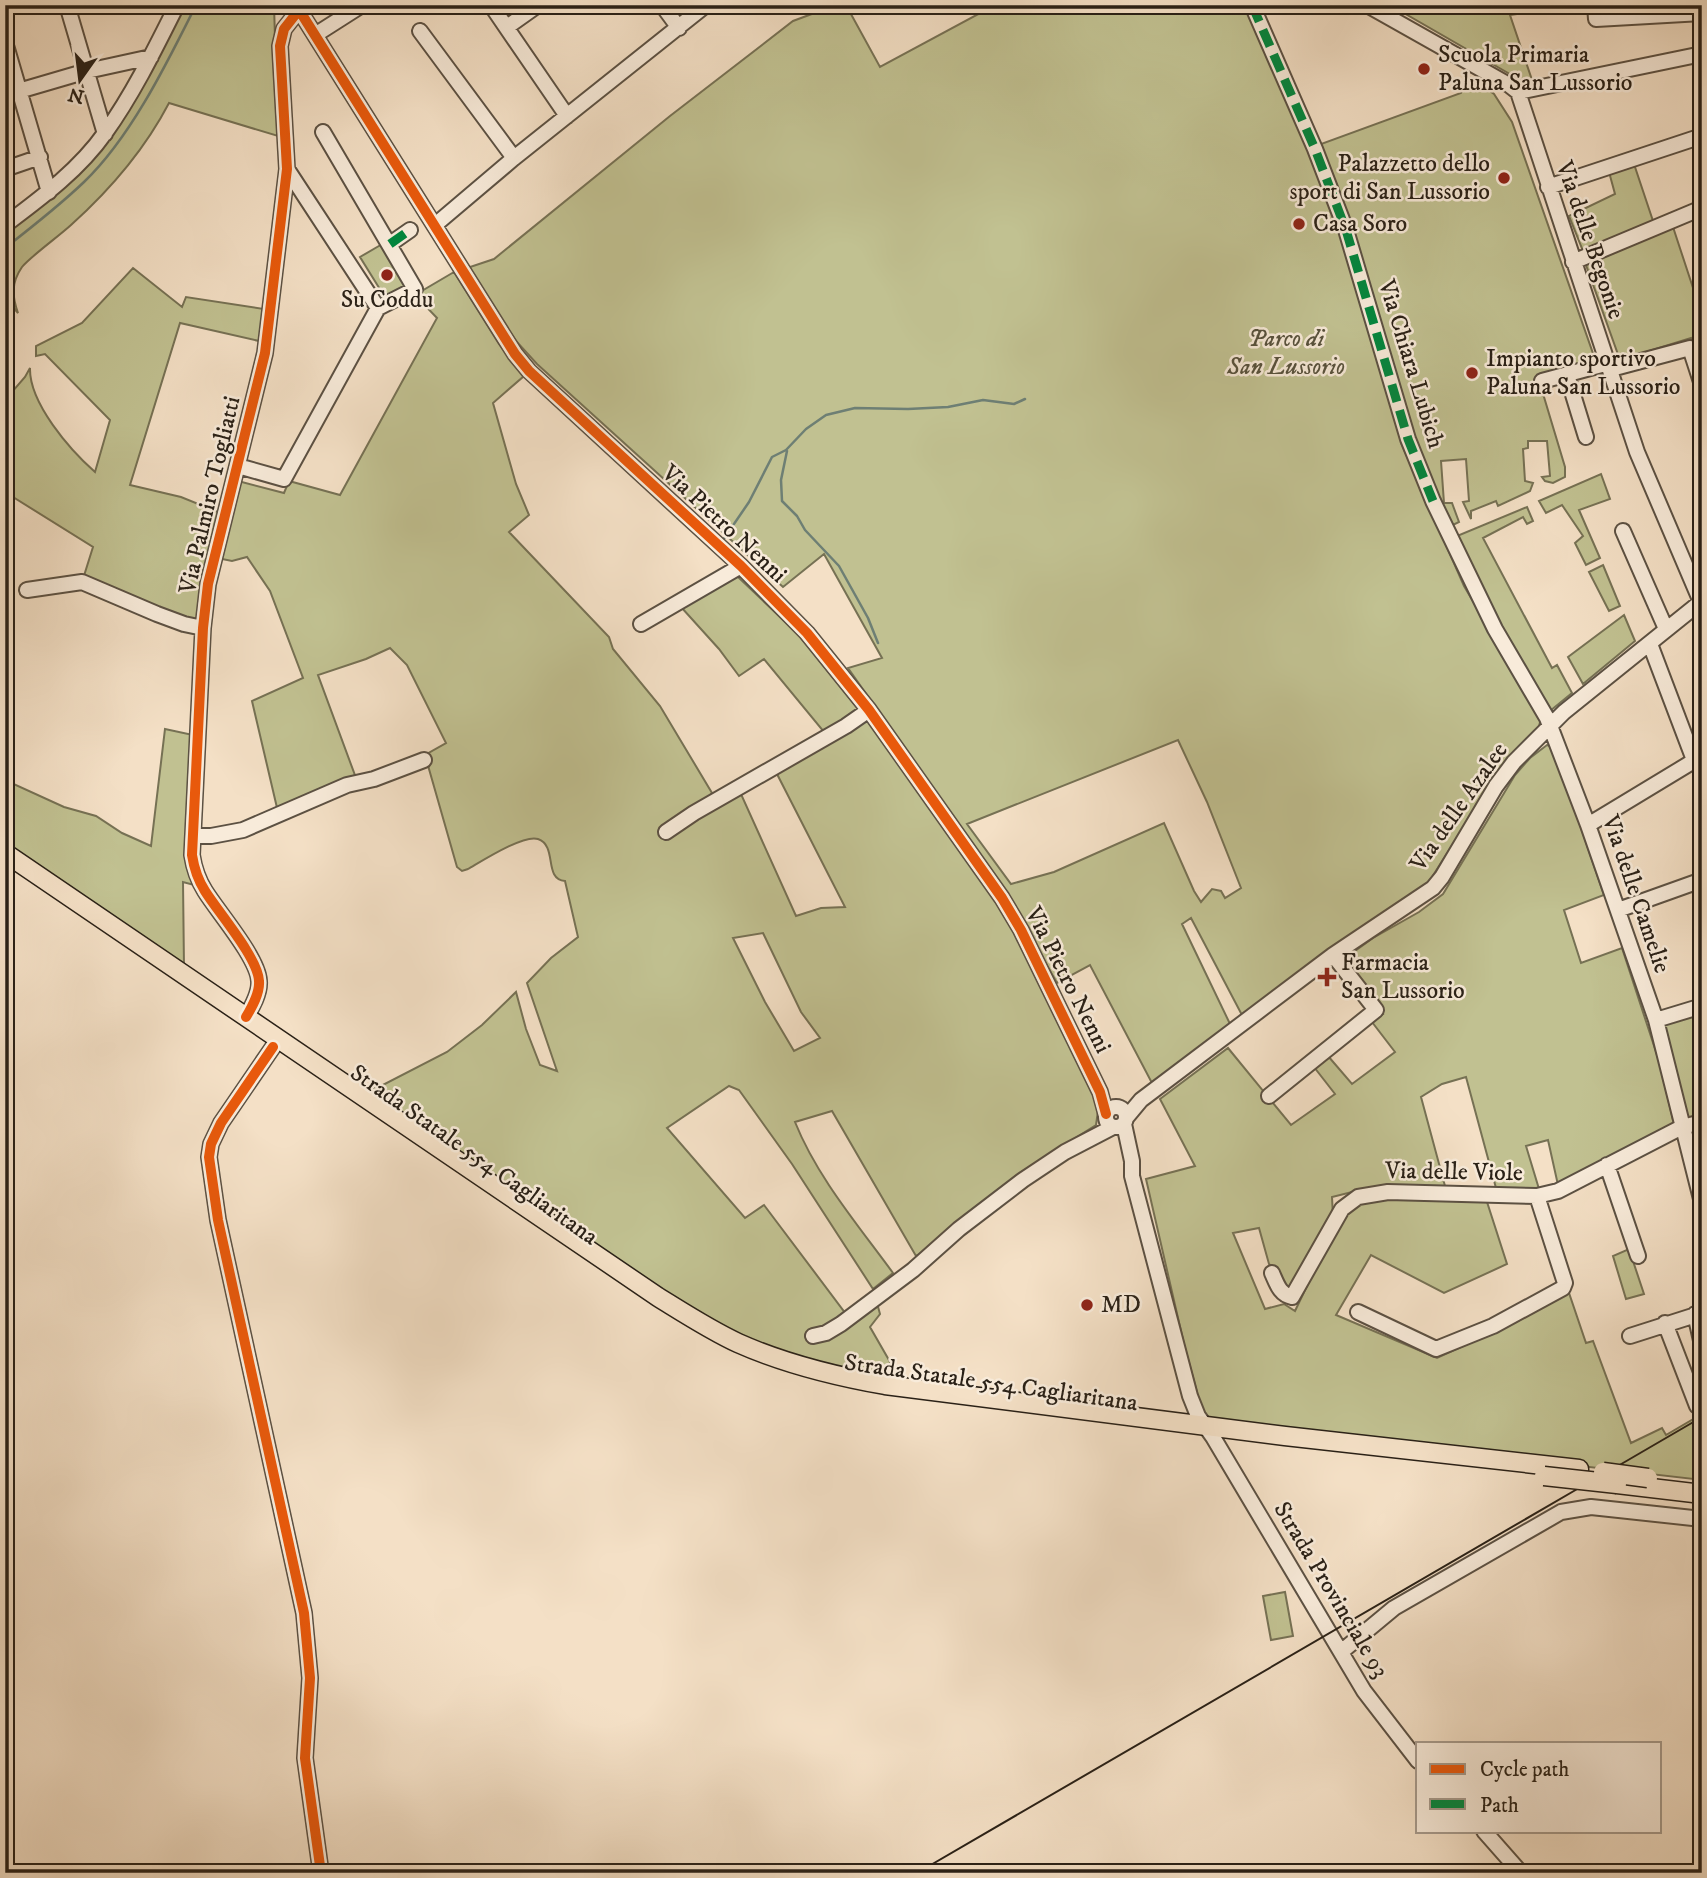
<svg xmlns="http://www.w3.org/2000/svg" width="1707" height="1878" viewBox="0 0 1707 1878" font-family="'IM FELL DW Pica',serif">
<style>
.green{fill:#c1c191;stroke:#767154;stroke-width:2;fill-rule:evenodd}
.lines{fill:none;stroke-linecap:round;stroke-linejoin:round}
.stream{stroke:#6e7f74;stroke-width:2.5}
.minor-casing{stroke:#5c5143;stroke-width:18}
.major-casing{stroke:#2a2117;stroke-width:21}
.minor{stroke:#f8ebda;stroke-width:14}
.major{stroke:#f4e0c6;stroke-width:18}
.tram{stroke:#2a2117;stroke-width:2}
.major-bridge-casing{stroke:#2a2117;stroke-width:21;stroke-linecap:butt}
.major-bridge{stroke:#f4e0c6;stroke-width:18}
.quiet{stroke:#00873e;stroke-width:9;stroke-dasharray:18 9;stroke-linecap:butt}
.cycleway-casing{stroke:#f8ebda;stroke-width:15}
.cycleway{stroke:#e8590c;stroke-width:10}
.poi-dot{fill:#8f2418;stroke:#f8ebda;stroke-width:2.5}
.labels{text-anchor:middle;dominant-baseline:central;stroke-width:5;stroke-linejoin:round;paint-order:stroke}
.poi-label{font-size:24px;fill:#2a2117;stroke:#f8ebda;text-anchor:start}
.street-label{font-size:24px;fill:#2a2117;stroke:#f8ebda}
.park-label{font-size:24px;font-style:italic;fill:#57513c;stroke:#f8ebda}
</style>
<rect width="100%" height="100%" fill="#f4e0c6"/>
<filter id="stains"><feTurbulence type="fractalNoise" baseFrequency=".00286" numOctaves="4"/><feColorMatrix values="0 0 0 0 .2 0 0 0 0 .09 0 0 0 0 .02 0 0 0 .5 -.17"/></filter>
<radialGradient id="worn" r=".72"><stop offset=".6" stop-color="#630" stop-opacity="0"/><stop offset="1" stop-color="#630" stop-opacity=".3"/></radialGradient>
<path class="green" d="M182,5H274L278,136L169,103C144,151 111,189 71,225C59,236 30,257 22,267C11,283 12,296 18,313L5,298V231L40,202L81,172L100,148Z
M836,5H846L880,67L995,5H1245L1350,243L1408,439L1401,443L1464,586L1541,717L1539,727L1504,763L1427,885L1243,1017L1191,918L1182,924L1231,1026L1153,1085L1090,965L1057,983L1002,887L848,668L882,658L824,554L783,587L537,364L516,341L467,268L494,259L670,116L793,21ZM1178,740L1207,802L1241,888L1225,898L1221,891L1212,889L1201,902L1194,891L1164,823L1054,872L1011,884L967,824Z
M1390,5H1583L1510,15L1532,80L1522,81Z
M1471,78L1494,94L1512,122L1596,362L1541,387L1565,467V477L1553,483L1545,481L1542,477L1550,476L1547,441H1528V448L1523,449L1525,481L1533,483L1530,491L1498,506L1496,501L1471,511V519L1463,502L1469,501L1466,459L1441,461L1444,503H1452L1459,522L1451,526L1412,432L1349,217L1321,144L1461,93Z
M1634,164L1653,221L1583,251L1569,216L1615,194L1609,172Z
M1673,227L1697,300L1696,304L1702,324V372L1691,338L1620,360L1586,265Z
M384,243L409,286L386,299L360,257Z
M133,268L182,307L186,297L264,309L259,341L180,323L130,485L181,497L218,512L200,623L83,579L93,547L5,492V400L25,377L30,368C29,403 70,450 95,472L110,420L45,354L36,356V346L82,323Z
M454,272L499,344L524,376L493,403L516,484L529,515L509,532L609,637L613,649L660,706L712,793L708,799L741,794L796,916L821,908L845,907L776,772L865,718L882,738L1010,921L1099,1104L1096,1125L1021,1172L976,1207L929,1250L916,1256L832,1111L795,1122C817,1177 858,1225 893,1273L873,1289L792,1164L739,1090L729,1086L667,1128L745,1218L764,1205L846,1314L877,1303L880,1314L870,1327L901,1381L814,1366L722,1330L370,1094L368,1089L379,1087L447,1052L482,1025L516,992L526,1029L540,1065L557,1071L527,983L551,958L578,937L565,881C543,879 558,846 538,839C524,834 482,861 468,869L462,871L457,867L425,755L446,743L407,665L390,648L366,659L318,675L356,778L278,812L252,701L303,678L270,591L247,557L232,561L217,558L238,481L284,493L289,481L340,495L437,318L415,295ZM763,933L801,1012L820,1038L794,1051L765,1002L733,938Z
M1601,474L1610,499L1579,510L1600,558L1586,565L1575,543L1583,536L1562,505L1546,513L1539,501Z
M1527,507L1533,521L1527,524L1523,517L1483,538L1552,668L1557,665L1572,693L1550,711L1495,616L1457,536Z
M1603,565L1620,606L1609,611L1589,572Z
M737,576L798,634L860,711L824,732L764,659L739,676L719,649L681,607Z
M1624,615L1635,641L1583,684L1568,657Z
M165,729L193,735L194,885L183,882L184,967L5,846V780L64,807L96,816L122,833L151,846Z
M1547,745L1550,746L1570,796L1604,895L1564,910L1581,963L1622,948L1659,1061L1674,1124L1558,1185L1548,1140L1526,1146L1539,1189L1496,1188L1466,1077L1442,1084L1421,1097L1445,1186L1364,1189L1332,1197L1333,1217L1288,1290L1276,1269L1269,1264L1259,1228L1233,1233L1265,1309L1284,1304L1295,1311L1338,1221L1362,1200L1381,1198H1446L1487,1202L1507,1264L1444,1293L1371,1255L1336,1315L1437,1358L1516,1322L1569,1293L1586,1343L1593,1341L1631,1443L1662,1428L1666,1435L1702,1414V1480L1511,1458L1207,1418L1201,1407L1184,1344L1146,1179L1195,1166L1160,1099L1228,1048L1291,1125L1335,1094L1314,1067L1328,1056L1352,1084L1395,1052L1372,1022L1383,1014L1344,959L1373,938L1419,912L1443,894L1515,775L1530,758Z
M1702,1012V1118L1687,1122L1662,1024Z
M1629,1249L1644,1294L1626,1299L1613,1256Z
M1285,1592L1293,1636L1271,1640L1263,1596Z"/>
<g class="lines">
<path class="stream" d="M5,248C32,227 60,205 84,182C131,137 167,63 196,5
M787,451L781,480L782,501L797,516L805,530L839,566L868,618L878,643
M721,543L749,502L772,457L786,450L806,429L826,415L855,408L908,409L948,407L983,400L1014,404L1025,399"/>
<g class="minor-casing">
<path id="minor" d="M67,5L105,134
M296,5L515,354L529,371L741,566L807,633L869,710L1002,898L1021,930L1100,1092L1106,1114
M491,5L567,116
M662,5L679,28
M1252,5L1315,149L1346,230L1408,439L1433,501L1495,629L1547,718L1588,825L1656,1020L1701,1199L1702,1243
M1367,5L1509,85L1518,92L1637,452L1701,602
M1595,5L1596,19L1702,13
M507,27L538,5
M420,31L514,158
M315,35L362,5
M5,42L49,192
M1518,92L1702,54
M5,95L87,71L151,57
M323,132L415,289L378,308
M5,169L40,157
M1548,187L1702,136
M5,225C41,198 79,170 105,133C133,94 155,49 177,5
M435,225L514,158L706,5
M390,244L410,230
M1573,262L1702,208
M1611,369L1690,348L1702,385
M1567,375L1586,437
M1542,381L1609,363
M245,468L284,479L378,308L287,169
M1623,531L1666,629
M27,590L82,582L157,614L184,624L203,628
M641,624L741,566
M1650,644L1694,760
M1588,825L1702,756
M666,832L694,813L846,726L869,710
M193,836H211L243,830L347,785L374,779L424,760
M1618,910L1702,880
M246,1017C252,1007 260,993 259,981C258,958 218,912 205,891C198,880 194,868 192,855L203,628L208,584L265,353L287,169L280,46L284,29L299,10
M1656,1020L1702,1006
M273,1047L221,1123L211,1144L209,1157L218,1220L304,1613L310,1678L305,1758L321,1873
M1269,1096L1376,1010L1333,955
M1106 1117a10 10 0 1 1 20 0a10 10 0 1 1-20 0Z
M1126,1118L1141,1100L1333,955L1433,888L1442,877L1496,786L1514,762L1564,712L1702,601
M1124,1124L1132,1161V1176L1190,1396L1198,1416L1213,1437L1364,1691L1418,1761
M1607,1165L1638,1256
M1272,1273C1277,1284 1280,1295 1292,1297L1342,1209L1358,1197L1388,1192L1537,1196L1558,1191L1682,1127L1702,1122
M1358,1312L1436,1349L1493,1326L1563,1288L1565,1283L1537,1196
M1695,1314L1702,1345
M1665,1323L1697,1406
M813,1336L826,1333L841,1324L913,1270L959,1229L1023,1180L1065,1152L1113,1127
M1630,1336L1702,1313V1302
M1341,1652L1394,1608L1561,1512L1591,1507L1702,1519
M1484,1831L1521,1873"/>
</g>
<g class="major-casing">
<path id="major" d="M5,853L658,1297C684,1313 710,1330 738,1343C785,1364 834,1376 885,1385L1285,1436L1579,1469
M1617,1484L1702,1494"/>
</g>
<use href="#minor" class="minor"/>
<use href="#major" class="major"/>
<path class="tram" d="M1611,1470L1702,1417
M917,1873L1579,1488"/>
<g class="major-bridge-casing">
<path id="major-bridge" d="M1603,1472L1648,1478
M1544,1476L1617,1484"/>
</g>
<use href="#major-bridge" class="major-bridge"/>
<path class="quiet" d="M1252,5L1315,149L1346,230L1408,439L1433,501
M390,244L410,230"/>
<g class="cycleway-casing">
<path id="cycleway" d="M296,5L515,354L529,371L741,566L807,633L869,710L1002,898L1021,930L1100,1092L1106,1114
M246,1017C252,1007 260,993 259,981C258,958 218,912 205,891C198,880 194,868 192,855L203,628L208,584L265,353L287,169L280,46L284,29L299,10
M273,1047L221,1123L211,1144L209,1157L218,1220L304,1613L310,1678L305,1758L321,1873"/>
</g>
<use href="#cycleway" class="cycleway"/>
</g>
<g class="poi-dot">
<circle cx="1424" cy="69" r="7"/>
<circle cx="1504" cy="178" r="7"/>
<circle cx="1299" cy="224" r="7"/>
<circle cx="387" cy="275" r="7"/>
<circle cx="1472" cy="373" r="7"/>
<path d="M1323.5 966.5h7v7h7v7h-7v7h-7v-7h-7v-7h7z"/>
<circle cx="1087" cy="1305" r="7"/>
</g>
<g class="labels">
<g class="poi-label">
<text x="1438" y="55">Scuola Primaria<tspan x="1438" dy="28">Paluna San Lussorio</tspan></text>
<text x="1490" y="164" text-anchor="end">Palazzetto dello<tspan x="1490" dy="28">sport di San Lussorio</tspan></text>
<text x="1313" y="224">Casa Soro</text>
<text x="387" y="300" text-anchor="middle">Su Coddu</text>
<text x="1486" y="359">Impianto sportivo<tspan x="1486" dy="28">Paluna San Lussorio</tspan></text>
<text x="1341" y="963">Farmacia<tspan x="1341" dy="28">San Lussorio</tspan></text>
<text x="1101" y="1305">MD</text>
</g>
<g class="street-label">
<text transform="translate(1590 240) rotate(71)">Via delle Begonie</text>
<text transform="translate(1411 364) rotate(73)">Via Chiara Lubich</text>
<text transform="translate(210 495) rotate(-77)">Via Palmiro Togliatti</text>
<text transform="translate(724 524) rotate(43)">Via Pietro Nenni</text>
<text transform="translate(1459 807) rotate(-55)">Via delle Azalee</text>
<text transform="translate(1636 894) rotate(71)">Via delle Camelie</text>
<text transform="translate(1068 980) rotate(63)">Via Pietro Nenni</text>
<text transform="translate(474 1155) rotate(35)">Strada Statale 554 Cagliaritana</text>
<text transform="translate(1454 1172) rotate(1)">Via delle Viole</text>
<text transform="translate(991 1383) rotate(8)">Strada Statale 554 Cagliaritana</text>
<text transform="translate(1331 1590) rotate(59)">Strada Provinciale 93</text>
</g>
<g class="park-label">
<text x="1286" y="339">Parco di<tspan x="1286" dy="28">San Lussorio</tspan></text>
</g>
</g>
<rect width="1707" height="1878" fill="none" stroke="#f4e0c6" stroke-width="28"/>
<rect x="7" y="7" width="1693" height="1864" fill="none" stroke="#2a2117" stroke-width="3.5"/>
<rect x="14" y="14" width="1679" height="1850" fill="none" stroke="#2a2117" stroke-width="2"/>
<rect x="1416" y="1742" width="245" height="91" fill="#f8ebda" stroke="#a69a8c" stroke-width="2"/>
<rect x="1430" y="1764" width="35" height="10" fill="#e8590c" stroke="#a69a8c" stroke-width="2"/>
<text x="1480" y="1776" font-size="21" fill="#2a2117">Cycle path</text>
<rect x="1430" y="1799" width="35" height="10" fill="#00873e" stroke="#a69a8c" stroke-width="2"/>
<text x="1480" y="1812" font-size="21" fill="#2a2117">Path</text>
<g transform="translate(80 80) rotate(194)" stroke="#f8ebda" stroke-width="5" paint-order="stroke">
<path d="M0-5L12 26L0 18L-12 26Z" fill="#2a2117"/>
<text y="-10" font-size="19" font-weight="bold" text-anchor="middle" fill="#2a2117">N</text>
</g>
<rect width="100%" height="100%" filter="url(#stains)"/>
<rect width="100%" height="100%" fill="url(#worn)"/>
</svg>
